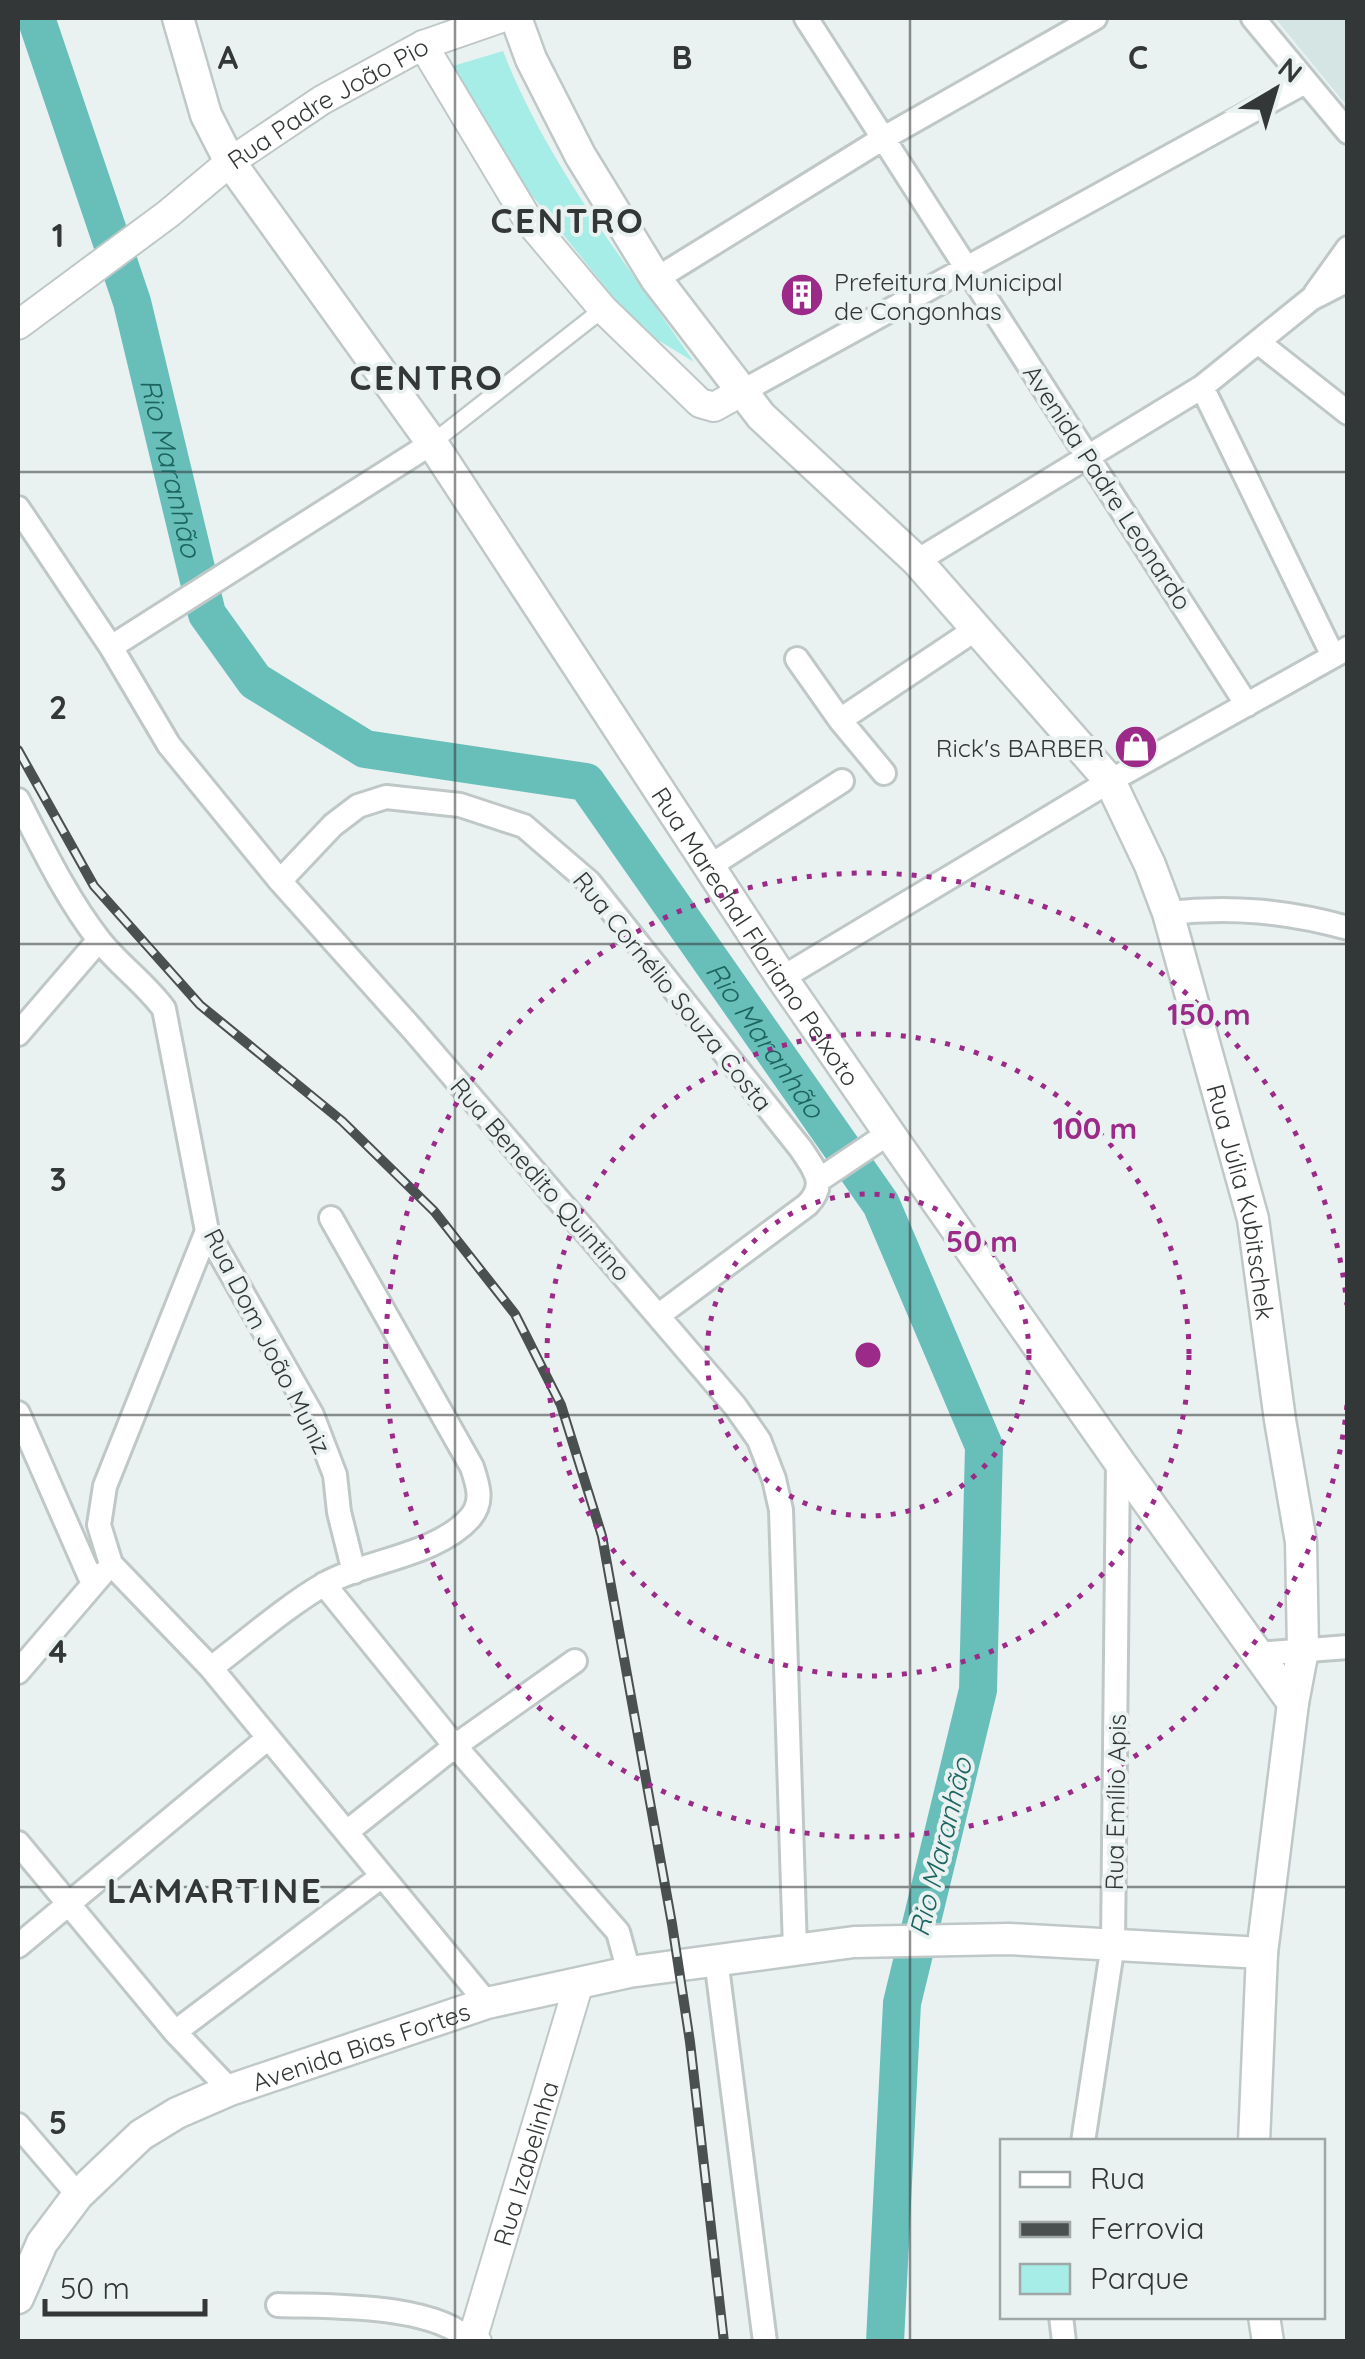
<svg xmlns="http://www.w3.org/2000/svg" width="1365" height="2359" viewBox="0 0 1365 2359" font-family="Quicksand,sans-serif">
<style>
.built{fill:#d4e5e4}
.green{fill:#a6ede7}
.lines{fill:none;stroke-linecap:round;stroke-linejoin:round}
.river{stroke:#68bfba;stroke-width:38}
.pedestrian-casing{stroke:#bfc8c7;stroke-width:20}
.minor-casing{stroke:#bfc8c7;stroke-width:28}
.tertiary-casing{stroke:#bfc8c7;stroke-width:32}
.secondary-casing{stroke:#bfc8c7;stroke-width:35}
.pedestrian{stroke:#fff;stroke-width:15}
.minor{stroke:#fff;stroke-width:22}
.tertiary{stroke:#fff;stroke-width:28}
.secondary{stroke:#fff;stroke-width:30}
.rail-casing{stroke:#4a4f4f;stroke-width:10}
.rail{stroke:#e9f2f1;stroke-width:6;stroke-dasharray:19;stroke-linecap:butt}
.grid{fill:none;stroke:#333737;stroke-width:2.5;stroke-opacity:0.55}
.ring{fill:none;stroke:#9b2a88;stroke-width:5;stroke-dasharray:5 10}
.labels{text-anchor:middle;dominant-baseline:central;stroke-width:8;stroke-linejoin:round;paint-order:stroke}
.street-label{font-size:25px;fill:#333737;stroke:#e9f2f1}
.poi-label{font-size:25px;fill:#333737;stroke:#e9f2f1;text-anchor:start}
.water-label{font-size:28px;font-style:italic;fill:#1c6460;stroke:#e9f2f1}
.district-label{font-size:35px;font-weight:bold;letter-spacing:2.5px;fill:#333737;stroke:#e9f2f1}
.grid-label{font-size:32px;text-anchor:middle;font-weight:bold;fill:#333737;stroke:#e9f2f1;stroke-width:8;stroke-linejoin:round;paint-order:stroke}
.centre{fill:#9b2a88;stroke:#e9f2f1;stroke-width:5}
.ring-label{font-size:30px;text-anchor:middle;font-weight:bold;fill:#9b2a88;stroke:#e9f2f1;stroke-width:8;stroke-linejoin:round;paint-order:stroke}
</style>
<rect width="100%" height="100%" fill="#e9f2f1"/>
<path class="built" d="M1275,18H1347V106Z"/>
<path class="green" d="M503,51C547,164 626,263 694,362L638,328L518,178L453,66Z"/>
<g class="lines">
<path class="river" id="s1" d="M36,18L132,302L207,614L255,681L365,749L586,782L881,1204L984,1446L978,1690L902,2003L885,2342"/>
<g class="pedestrian-casing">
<path id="pedestrian" d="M432,443L603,309"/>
</g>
<g class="minor-casing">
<path id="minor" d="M806,18L1247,705
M1253,18L1348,132
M656,279L882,139L1095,18
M1315,294L1348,248
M1258,342L1348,413
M1202,387L1333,656
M741,392L1305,82
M18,508L111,647L169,745L280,881L415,1032L735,1406L759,1440L774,1479L781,1510L795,1949
M917,561L1202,387L1311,299L1348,280
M111,647L432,443
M797,659L840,720L976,629
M840,720L884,773
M18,800C42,847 67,899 100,941C120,966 146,984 164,1009L207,1231L312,1415L335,1475L339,1512L354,1572
M710,866L842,781
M280,881L333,825L358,806L386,797L460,805L524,826L589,882L801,1149C814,1169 828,1184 807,1205L659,1315
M1168,913C1231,906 1287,911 1348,928
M782,978L1110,781L1348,648
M18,1034L99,940
M819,1180L889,1133
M207,1231L105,1486L99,1525L111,1564L211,1668L487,2003
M18,1413L93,1584
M324,1584L455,1746L618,1932L629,1972
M1257,1654L1348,1647
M211,1668C247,1641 284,1608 323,1585C366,1560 436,1556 470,1518C484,1502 478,1485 472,1467L331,1218
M18,1672L102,1574
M348,1831L455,1746L575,1661
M18,1843L175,2032L230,2090
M18,1946L267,1739
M716,1959L765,2342
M175,2032L382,1876
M18,2125L78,2195
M1083,2142L1113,1944L1118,1460
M278,2305C331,2307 433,2303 472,2342
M1061,2316L1064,2342"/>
</g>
<g class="tertiary-casing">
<g id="tertiary">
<path d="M423,45L528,220L603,309L700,403L714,407L741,392"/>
<path id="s2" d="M18,325L168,214L230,162L322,100L423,45L501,18"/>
<path id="s3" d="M477,2342L472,2340L579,1983"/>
</g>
</g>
<g class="secondary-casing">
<g id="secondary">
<path id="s4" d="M178,18L206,115L230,162L432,443L782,978L898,1146L1118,1460L1293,1703"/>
<path id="s5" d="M516,18L531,59L580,155L656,279L761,416L917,561L1110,781L1150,865L1168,913L1253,1219L1280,1420L1301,1542L1303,1650L1293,1703L1262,1953L1254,2142"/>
<path id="s6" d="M18,2298L42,2243L78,2195L141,2135L177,2113L230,2090L487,2003L629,1972L854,1942L1009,1939L1262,1953"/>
<path d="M1264,2316L1268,2342"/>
</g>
</g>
<use href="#pedestrian" class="pedestrian"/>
<use href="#minor" class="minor"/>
<use href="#tertiary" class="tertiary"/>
<use href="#secondary" class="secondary"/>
<g class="rail-casing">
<path id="rail" d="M18,750L94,886L200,1005L342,1121L434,1211L515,1314L561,1405L602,1536L672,1924L690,2042L724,2342"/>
</g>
<use href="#rail" class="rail"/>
</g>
<path class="grid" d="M455,18V2342M910,18V2342M18,472H1348M18,944H1348M18,1415H1348M18,1887H1348"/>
<g class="ring">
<circle cx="868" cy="1355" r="161"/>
<circle cx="868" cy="1355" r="321"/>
<path d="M1347 1405A482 482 0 1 1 1347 1305"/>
</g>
<defs>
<g id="building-disc" transform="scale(2.25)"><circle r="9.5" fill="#9b2a88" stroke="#e9f2f1"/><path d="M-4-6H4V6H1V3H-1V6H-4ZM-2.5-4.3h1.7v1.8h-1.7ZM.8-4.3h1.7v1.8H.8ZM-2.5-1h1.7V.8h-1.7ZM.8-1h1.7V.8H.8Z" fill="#fff"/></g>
<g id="shop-disc" transform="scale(2.25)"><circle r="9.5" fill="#9b2a88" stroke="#e9f2f1"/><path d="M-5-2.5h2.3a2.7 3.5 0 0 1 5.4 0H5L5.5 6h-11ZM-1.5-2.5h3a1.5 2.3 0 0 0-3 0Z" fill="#fff"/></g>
</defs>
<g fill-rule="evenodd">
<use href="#building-disc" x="802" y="295"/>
<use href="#shop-disc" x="1136" y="747"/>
</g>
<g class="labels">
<g class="street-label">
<text stroke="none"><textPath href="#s2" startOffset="382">Rua Padre João Pio</textPath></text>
<text transform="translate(1108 487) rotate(57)">Avenida Padre Leonardo</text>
<text stroke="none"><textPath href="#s4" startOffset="1090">Rua Marechal Floriano Peixoto</textPath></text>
<text transform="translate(673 991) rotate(51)">Rua Cornélio Souza Costa</text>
<text transform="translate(541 1179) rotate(49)">Rua Benedito Quintino</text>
<text stroke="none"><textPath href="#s5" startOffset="1418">Rua Júlia Kubitschek</textPath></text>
<text transform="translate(268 1341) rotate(63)">Rua Dom João Muniz</text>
<text transform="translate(1115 1802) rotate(-89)">Rua Emílio Apis</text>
<text stroke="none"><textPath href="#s6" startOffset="445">Avenida Bias Fortes</textPath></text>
<text stroke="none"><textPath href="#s3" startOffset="190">Rua Izabelinha</textPath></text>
</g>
<g class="poi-label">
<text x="834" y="281">Prefeitura Municipal<tspan x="834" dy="29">de Congonhas</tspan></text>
<text x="1104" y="747" text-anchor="end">Rick's BARBER</text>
</g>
<g class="water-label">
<text stroke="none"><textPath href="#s1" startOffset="470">Rio Maranhão</textPath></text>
<text stroke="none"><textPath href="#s1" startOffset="1370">Rio Maranhão</textPath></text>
<text transform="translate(940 1847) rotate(-76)">Rio Maranhão</text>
</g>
<g class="district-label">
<text x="568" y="220">CENTRO</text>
<text x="427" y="377">CENTRO</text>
<text x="215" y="1890">LAMARTINE</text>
</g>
</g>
<g class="grid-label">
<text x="228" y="69">A</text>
<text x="682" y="69">B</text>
<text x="1138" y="69">C</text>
<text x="58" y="247">1</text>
<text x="58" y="719">2</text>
<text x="58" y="1191">3</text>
<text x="58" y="1663">4</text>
<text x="58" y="2134">5</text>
</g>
<circle cx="868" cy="1355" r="15" class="centre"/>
<g class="ring-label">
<text x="1209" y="1025">150 m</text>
<text x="1095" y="1139">100 m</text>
<text x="982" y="1252">50 m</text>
</g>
<rect width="1365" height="2359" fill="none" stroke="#333737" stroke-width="40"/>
<rect x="1000" y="2139" width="325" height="180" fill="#e9f2f1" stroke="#a0a7a7" stroke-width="2.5"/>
<rect x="1020" y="2172" width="50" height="15" fill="#ffffff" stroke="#a0a7a7" stroke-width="2.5"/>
<text x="1090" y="2189" font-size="30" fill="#333737">Rua</text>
<rect x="1020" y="2222" width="50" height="15" fill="#4a4f4f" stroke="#a0a7a7" stroke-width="2.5"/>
<text x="1090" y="2239" font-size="30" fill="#333737">Ferrovia</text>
<rect x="1020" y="2264" width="50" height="30" fill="#a6ede7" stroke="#a0a7a7" stroke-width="2.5"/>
<text x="1090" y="2289" font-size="30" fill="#333737">Parque</text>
<g transform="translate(1275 90) rotate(38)" stroke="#e9f2f1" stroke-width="8" paint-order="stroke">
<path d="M0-8L18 38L0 25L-18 38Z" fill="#333737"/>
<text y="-15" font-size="28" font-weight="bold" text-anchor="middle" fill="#333737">N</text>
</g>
<path d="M45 2299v15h160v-15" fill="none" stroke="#333737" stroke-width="5"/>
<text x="60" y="2299" font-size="30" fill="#333737" stroke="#e9f2f1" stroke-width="8" paint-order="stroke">50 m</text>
</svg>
